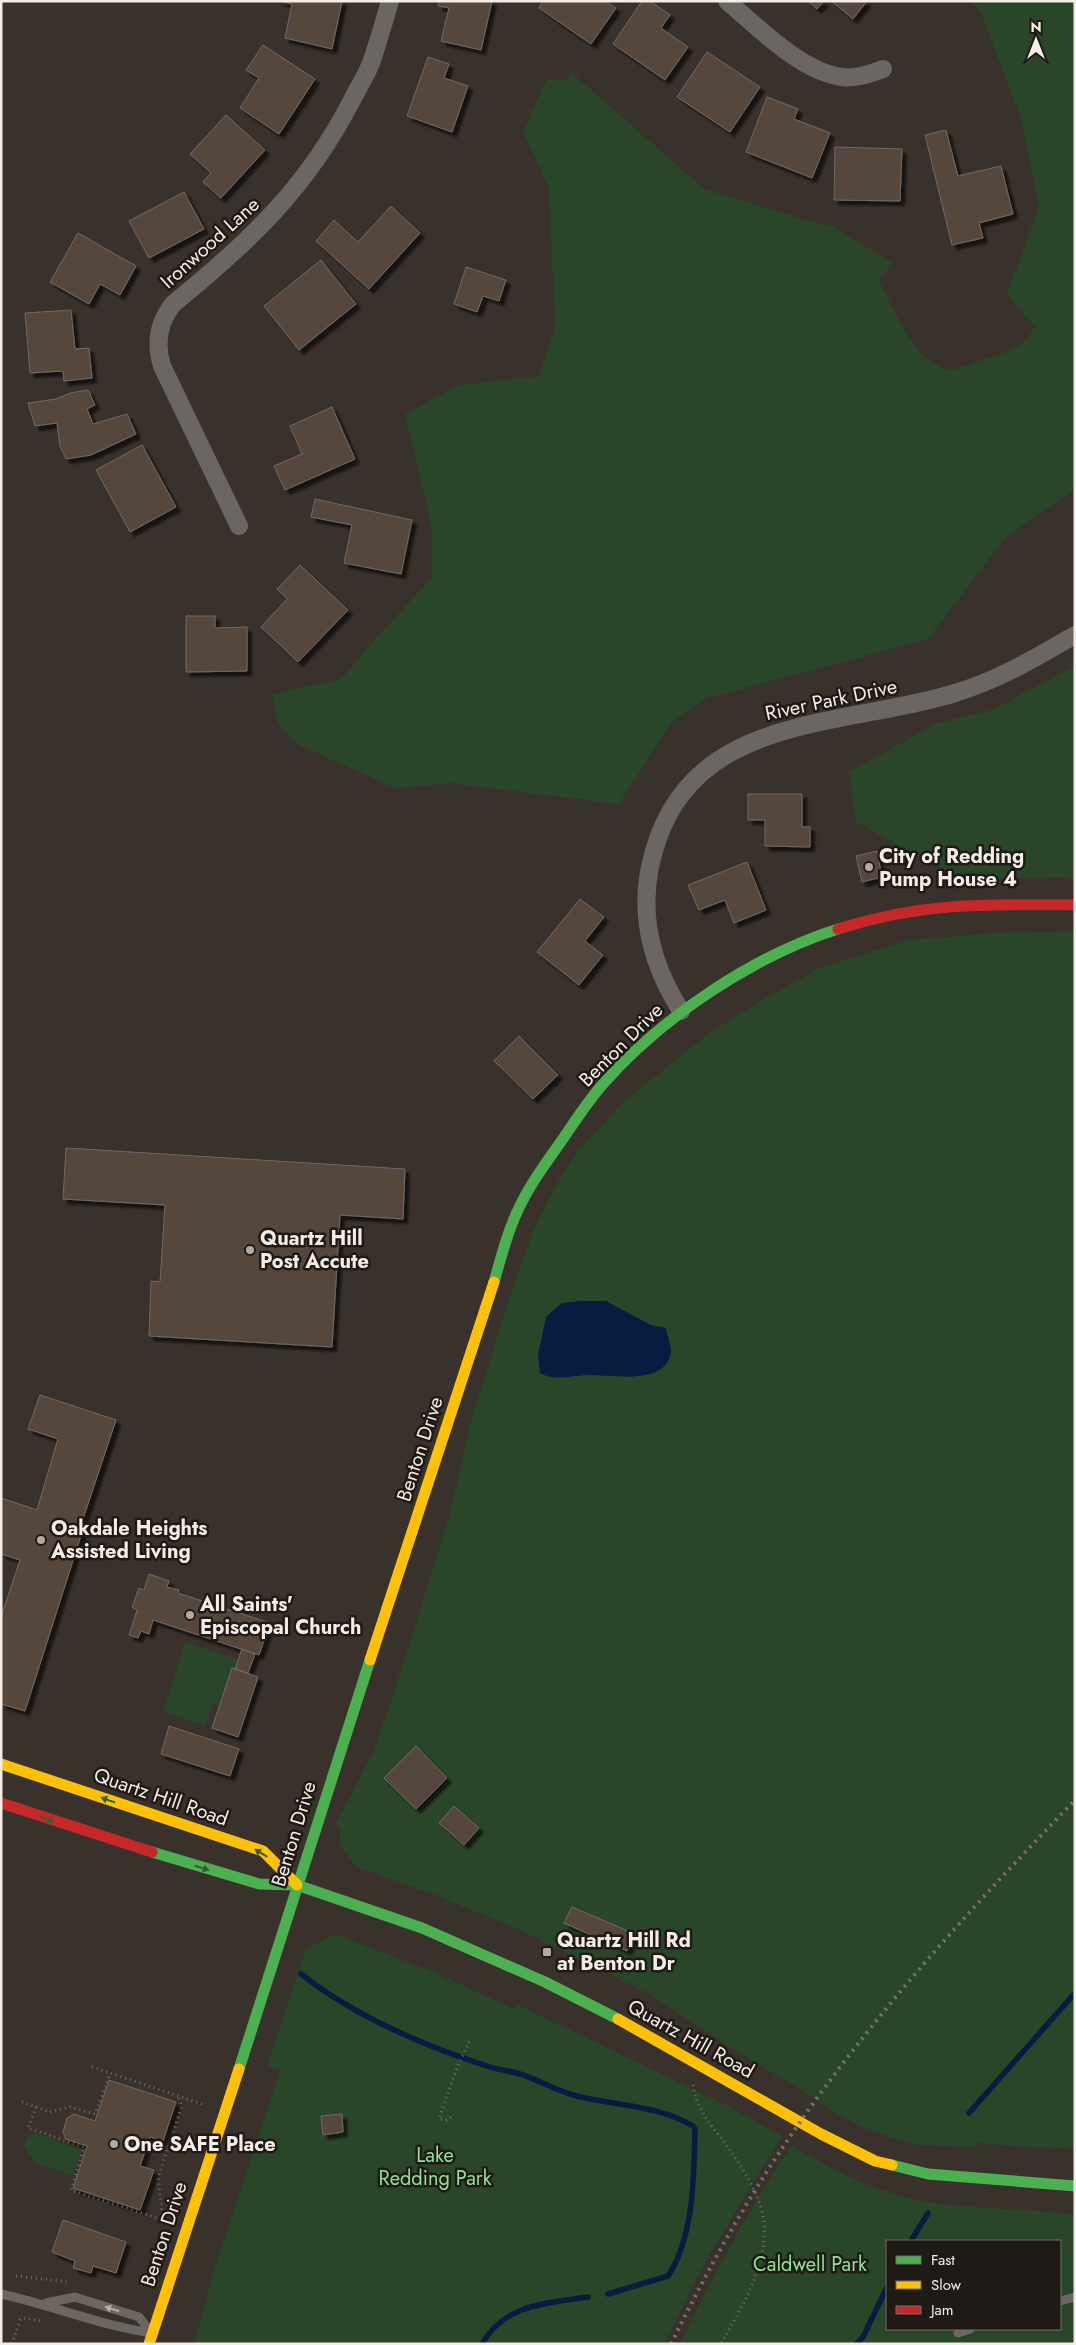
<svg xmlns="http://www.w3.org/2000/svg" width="1076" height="2345" viewBox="0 0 1076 2345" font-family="Jost,sans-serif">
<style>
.green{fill:#294629;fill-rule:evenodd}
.water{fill:#051d41}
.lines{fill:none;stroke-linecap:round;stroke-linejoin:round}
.stream{stroke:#051d41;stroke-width:5.5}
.building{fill:#55473a;stroke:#706a66;filter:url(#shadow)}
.path{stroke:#736d6a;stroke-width:3;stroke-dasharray:1 4;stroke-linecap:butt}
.lane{stroke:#6b6662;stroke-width:9}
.street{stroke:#6b6662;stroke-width:18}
.fast{stroke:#4caf50;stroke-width:11}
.slow{stroke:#ffc107;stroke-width:11}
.jam{stroke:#c62828;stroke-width:11}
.rail{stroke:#746f6c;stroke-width:4;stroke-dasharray:2.5 5;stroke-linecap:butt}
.oneway{fill:#345d30}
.oneway2{fill:#b6b0ab}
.poi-dot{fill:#b2aba5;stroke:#201a16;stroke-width:2}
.labels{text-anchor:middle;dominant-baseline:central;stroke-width:5;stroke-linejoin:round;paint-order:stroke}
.street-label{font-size:20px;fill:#f4ece6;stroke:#201a16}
.poi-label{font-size:20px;font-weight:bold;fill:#f4ece6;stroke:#201a16;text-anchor:start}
.park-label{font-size:20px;fill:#90e394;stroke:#201a16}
</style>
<defs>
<filter id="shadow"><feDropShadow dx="4.5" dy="4.5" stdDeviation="1" flood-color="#0009"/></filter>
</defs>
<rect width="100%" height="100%" fill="#38312c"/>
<path class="green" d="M971,1H1075V489L1005,538L928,639L707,698L672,722L619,804L451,783L395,788L299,745L278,724L272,695L341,679L384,629L432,578V528L405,414L459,385L539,376L555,328L549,188L523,132L547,79L565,81L572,73L704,189L809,221L833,226L892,263L879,281C894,307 918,374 956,369C965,367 976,362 985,359C1009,351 1021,349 1035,327L1007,294L1039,207L1021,119L981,13Z
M1075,666V878L961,879L856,822L849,772L935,724L992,710Z
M1075,931V2149C1042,2146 1010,2148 977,2142L975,2147L922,2145L896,2139L860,2126L842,2117L800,2089L752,2061L647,1993L516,1928L435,1895L357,1867L340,1846V1827L335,1825L373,1752L392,1699L448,1521L473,1413L509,1300L533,1231L553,1191L576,1153L624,1102L705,1036L760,1001L820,968L909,940L995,933Z
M185,1642L239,1660L235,1669H232L219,1706L213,1704L205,1726L163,1711Z
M335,1934L434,1972L514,2009L516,2004L732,2108L782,2136L705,2262L664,2344H194L216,2263L280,2070L267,2066L306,1949Z
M35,2133L82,2149L73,2175L36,2163L24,2146L28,2137Z
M792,2146C833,2170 879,2194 926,2202C975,2210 1026,2207 1075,2216V2344H680C713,2276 749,2207 792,2146ZM887,2241H1060V2329H887Z"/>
<path class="water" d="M581,1301H606L651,1325L666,1328C667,1335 671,1344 671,1351C668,1386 612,1375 590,1375C572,1375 555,1382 540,1373L538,1355L546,1317L562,1303Z"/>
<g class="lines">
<path class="stream" d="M301,1974C356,2017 424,2046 490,2067C500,2070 510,2071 520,2074C539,2080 557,2091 577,2096C613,2105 661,2106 693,2126L695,2129C694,2175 694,2237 668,2276L608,2294
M969,2113L1075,1993
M911,2241L928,2213
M482,2344C504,2304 548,2303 588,2297
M856,2344L863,2337L887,2287"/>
</g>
<path class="building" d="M279,1H342L332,49L285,38L292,4Z
M439,1H492L481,50L441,41L449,8L438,6Z
M543,1H605L616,8L591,44L539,8Z
M642,1H650L670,15L661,28L688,47L665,80L613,44Z
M808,1H824L817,9Z
M831,1H867L853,19Z
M263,45L315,79L279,134L240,108L259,78L246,70Z
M707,52L760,87L730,132L677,97Z
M428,57L449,64L444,78L468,86L452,132L407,116Z
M767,97L798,109L794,119L830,133L812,178L746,152Z
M226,115L265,150L221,198L203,182L211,173L190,154Z
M946,130L958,176L1001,166L1013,214L979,223L983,238L952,245L925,135Z
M835,147L902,149L900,201L834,200Z
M184,192L204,229L149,258L129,221Z
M391,206L420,233L369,289L316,241L334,220L358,242Z
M78,233L136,266L120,295L100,284L89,304L50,282Z
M321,260L356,304L299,350L264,306Z
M466,267L506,280L499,301L483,296L477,312L454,304Z
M71,310L75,349L89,348L92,378L64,381L63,371L30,373L25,313Z
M88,390L95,405L87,409L93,424L127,414L136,434L91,455L66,459L60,446L57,423L35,426L28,403L56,399L70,393Z
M332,407L355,459L285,490L274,466L302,454L290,426Z
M142,445L176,507L130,532L96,470Z
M315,499L412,520L401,574L344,563L352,525L311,517Z
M300,565L348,610L298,662L261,627L287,599L277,589Z
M186,616H215V628L247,627V671L186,672Z
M748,794H802V827H810V847L765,846V820H748Z
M877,851L882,877L862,882L856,856Z
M747,862L766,910L734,923L725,900L699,910L688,885Z
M580,899L604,917L585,941L603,955L579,985L537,952Z
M519,1036L558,1075L533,1099L494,1061Z
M66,1148L405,1169L403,1219L340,1215L332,1347L149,1336L151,1281L160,1282L165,1205L63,1199Z
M40,1395L116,1420L81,1525L84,1526L25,1711L1,1704V1617L20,1560L1,1554V1498L37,1510L58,1439L28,1429Z
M149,1574L169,1581L167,1587L179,1590L178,1593L270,1623L259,1655L153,1620L149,1634L141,1631L138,1638L129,1635L137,1610L132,1607L139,1588L144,1590Z
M242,1649L255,1654L248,1673L235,1669Z
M232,1668L258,1677L238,1737L212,1728Z
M169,1726L239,1749L230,1776L161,1754Z
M416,1746L447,1778L416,1809L384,1778Z
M454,1806L479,1828L464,1845L439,1823Z
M572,1907L635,1934L627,1951L564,1923Z
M109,2080L176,2102L163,2141L150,2137L140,2166L154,2170L140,2210L73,2188L87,2146L66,2139L63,2132L67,2118L74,2114L95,2121Z
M342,2114L343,2132L323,2135L321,2116Z
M63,2220L126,2242L116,2273L93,2266L91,2273L73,2268L75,2261L52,2252Z"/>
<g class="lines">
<path class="path" d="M92,2067L205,2105
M693,2085C696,2110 714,2128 728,2147C742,2167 758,2192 763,2215C771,2260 742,2307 721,2344
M22,2102L50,2112L70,2107L95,2114L110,2073
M36,2107L28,2128L84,2147L71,2190L160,2219L162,2213L158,2177L182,2106L178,2096
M451,2117L446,2120L439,2119L456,2070L470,2040
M16,2276L69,2282
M12,2344L20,2320L23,2318L41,2321"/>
<path class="lane" d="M1,2294C52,2305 101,2326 152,2333
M1060,2301L1075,2297
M46,2303L75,2297L139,2317L150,2331
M958,2333L970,2329"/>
<path class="street" d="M727,1C758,27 801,72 842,77C856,79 869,74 883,69
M239,526L162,366C155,343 158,323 173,304C248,243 307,188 352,100C358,88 366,76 371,63C378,43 384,22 390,1
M681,1011C653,967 639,920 650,867C682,713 834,729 952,694C997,681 1035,658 1075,635"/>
<path class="fast" d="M494,1282C501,1258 507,1232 518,1210C529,1186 545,1164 560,1143C574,1123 587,1102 603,1084C662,1017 753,956 838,929
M152,1852L259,1884L297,1885L422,1928L545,1982L618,2019
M239,2069L370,1660
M892,2165L928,2174L1075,2186"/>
<path class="slow" d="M370,1660L494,1282
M1,1764L263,1851L297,1885
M618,2019L821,2134L875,2161L892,2165
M149,2344L239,2069"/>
<path class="jam" d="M838,929C922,902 988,904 1075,905
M1,1803L152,1852"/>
<path class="rail" d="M671,2344C704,2277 740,2211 781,2150C866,2022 969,1910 1075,1800"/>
</g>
<defs><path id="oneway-solid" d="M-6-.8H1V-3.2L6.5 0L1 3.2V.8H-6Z" transform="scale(1.25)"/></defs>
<g class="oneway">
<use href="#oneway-solid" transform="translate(108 1800) rotate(-161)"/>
<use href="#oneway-solid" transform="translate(47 1819) rotate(19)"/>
<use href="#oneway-solid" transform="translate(261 1853) rotate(-149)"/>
<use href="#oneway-solid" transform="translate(202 1868) rotate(17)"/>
</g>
<use class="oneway2" href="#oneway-solid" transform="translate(112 2309) rotate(-163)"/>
<g class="poi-dot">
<circle cx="869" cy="867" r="5"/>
<circle cx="250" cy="1250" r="5"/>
<circle cx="41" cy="1540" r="5"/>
<circle cx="190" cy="1615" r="5"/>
<rect x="542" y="1947" width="10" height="10" rx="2.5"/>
<circle cx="114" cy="2144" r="5"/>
</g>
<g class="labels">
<g class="street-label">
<text transform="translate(210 243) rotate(-42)">Ironwood Lane</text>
<text transform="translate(831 700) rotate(-12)">River Park Drive</text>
<text transform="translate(621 1045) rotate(-45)">Benton Drive</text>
<text transform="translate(420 1449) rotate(-72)">Benton Drive</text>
<text transform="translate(161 1797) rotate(19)">Quartz Hill Road</text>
<text transform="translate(294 1834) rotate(-73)">Benton Drive</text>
<text transform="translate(691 2039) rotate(29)">Quartz Hill Road</text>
<text transform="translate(164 2234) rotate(-72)">Benton Drive</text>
</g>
<g class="poi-label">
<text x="879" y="856">City of Redding<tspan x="879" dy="23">Pump House 4</tspan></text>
<text x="260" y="1238">Quartz Hill<tspan x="260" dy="23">Post Accute</tspan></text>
<text x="51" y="1528">Oakdale Heights<tspan x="51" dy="23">Assisted Living</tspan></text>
<text x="200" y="1604">All Saints'<tspan x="200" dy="23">Episcopal Church</tspan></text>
<text x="557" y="1940">Quartz Hill Rd<tspan x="557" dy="23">at Benton Dr</tspan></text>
<text x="124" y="2144">One SAFE Place</text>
</g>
<g class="park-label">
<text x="435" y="2155">Lake<tspan x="435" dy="23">Redding Park</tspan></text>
<text x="810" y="2264">Caldwell Park</text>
</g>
</g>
<rect width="1076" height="2345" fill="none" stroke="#f4ece6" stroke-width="5"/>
<rect x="886" y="2240" width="175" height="90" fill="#201a16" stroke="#756e69"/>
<rect x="896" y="2256" width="25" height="8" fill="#4caf50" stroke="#756e69"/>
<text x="931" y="2265" font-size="15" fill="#f4ece6">Fast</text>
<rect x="896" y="2281" width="25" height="8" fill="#ffc107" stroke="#756e69"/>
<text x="931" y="2290" font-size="15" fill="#f4ece6">Slow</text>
<rect x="896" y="2306" width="25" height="8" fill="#c62828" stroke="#756e69"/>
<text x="931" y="2315" font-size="15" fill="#f4ece6">Jam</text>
<g transform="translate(1036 40)" stroke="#201a16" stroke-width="4" paint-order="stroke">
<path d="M0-4L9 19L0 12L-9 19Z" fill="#f4ece6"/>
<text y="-8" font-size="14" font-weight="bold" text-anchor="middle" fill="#f4ece6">N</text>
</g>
</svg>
